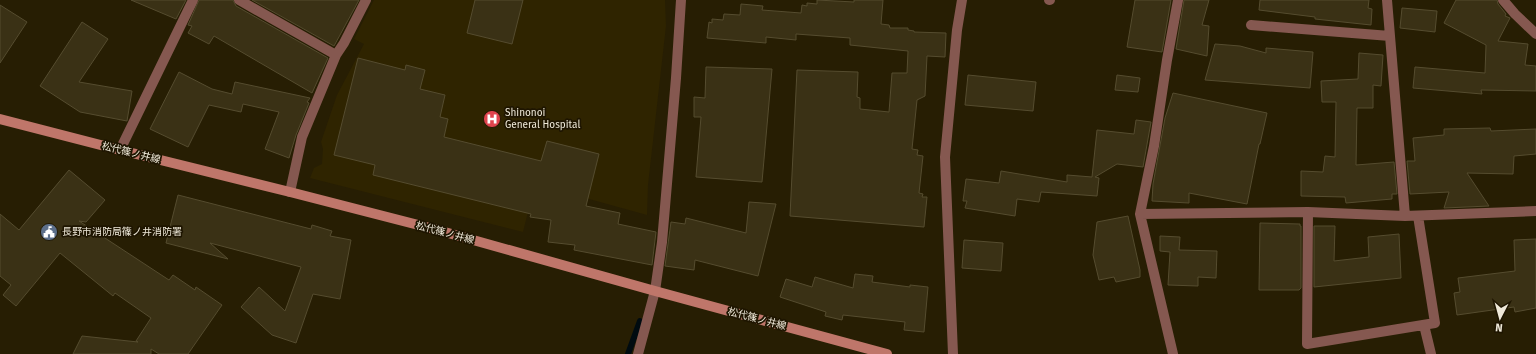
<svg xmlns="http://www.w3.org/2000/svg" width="1536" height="354" viewBox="0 0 1536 354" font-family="'Fira Sans','Noto Sans JP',sans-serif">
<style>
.built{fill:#2f2400}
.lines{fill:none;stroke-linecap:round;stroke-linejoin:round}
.stream{stroke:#000b10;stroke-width:6}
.building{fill:#3a3115;stroke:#554c2f}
.minor{stroke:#855850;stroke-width:10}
.secondary{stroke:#bf766a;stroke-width:10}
.labels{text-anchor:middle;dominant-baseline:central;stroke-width:3.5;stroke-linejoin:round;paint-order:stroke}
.poi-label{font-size:10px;fill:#eee8d8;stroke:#1e1500;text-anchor:start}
.street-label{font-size:10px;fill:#eee8d8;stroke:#1e1500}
</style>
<rect width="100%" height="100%" fill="#271e03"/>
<path class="built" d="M374,0H665L666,26L648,185L647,215L535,184L523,232L310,178L314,168L322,164L323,149L321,142L337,95L364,44L354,39Z"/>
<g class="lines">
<path class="stream" d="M628,354L640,321"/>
</g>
<path class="building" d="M131,0H186L176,19Z
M199,0H233L236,6L328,58L312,93L214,36L209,44L188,33L192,26L188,25Z
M252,0H359L334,46Z
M475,0H523L512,44L467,33Z
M817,0L854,2V0H883L881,24L889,25L890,28H908V30L914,31V32L946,33L945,57L927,56L925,96L917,100L912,149L918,150L917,155L923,156L919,193L923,194L922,197H927L924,227L790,216L797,70L858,72L857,97L860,98V109L889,112L892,73H907L908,51L850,45V38L796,34V40L766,37V43L707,38L709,22L712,23V19L723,20L724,14L740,15L741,4L763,6L762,10L801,13L802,5L807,6V3L817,4Z
M1135,0H1171L1162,52L1127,47Z
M1184,0H1209L1202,25L1209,26L1207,56L1176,49Z
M1260,0H1369L1368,8L1372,9L1371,25L1315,19V17L1259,10Z
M1456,0H1497L1498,4L1506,14L1505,16L1510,18L1498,41L1528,44L1525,65L1536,66V91L1481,90L1482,94L1413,88L1415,67L1485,73L1486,45L1444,23Z
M0,5L27,22L0,63Z
M1402,8L1437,11L1435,32L1400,28Z
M82,22L108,39L79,82L132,91L127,121L80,112L40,86Z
M1215,44L1240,46L1266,53V48L1313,52L1310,88L1205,80Z
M1359,53L1383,55L1381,86L1373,85V108H1357L1356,165L1394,162L1397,194H1392V199L1346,203L1345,197L1301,196V171L1323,172L1325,156L1335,157L1336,102H1322L1321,81L1358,79Z
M358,58L405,70L406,65L425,70L420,89L445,95L440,117L448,119L444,137L541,161L547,141L599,154L586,206L620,213L618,224L656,232L652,265L574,250L575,245L548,242L551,220L530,217L531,214L373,175L375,165L334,155Z
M706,67L772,69L762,182L696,177L701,117H694V97L705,98Z
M179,72L212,89L232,94L235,82L310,98L307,102L309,103L296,135L289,158L265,149L279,112L243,104L241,112L209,105L188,147L150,129Z
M968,75L1036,82L1033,111L965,105Z
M1117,75L1140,78L1138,92L1115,90Z
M1173,93L1267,113L1260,144H1259L1247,204L1189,193V203L1152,201L1153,184L1165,118Z
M1136,120L1151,122L1143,167L1117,164L1095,177L1099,178L1097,196L1041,192L1039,202L1017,199L1015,216L965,208L967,201H963L966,179L999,183L1001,171L1067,182V175L1092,177L1097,130L1134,134Z
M1490,128L1491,131L1536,129V154L1514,156L1513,174L1467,173L1489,206L1444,208L1449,192L1410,194L1407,161H1415L1413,138L1444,135V129Z
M69,170L105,200L86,222L79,221L169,280L173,275L195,290L196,287L222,305L188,354H159L151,349V354H73L82,336L138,342L136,341L151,318L115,293L113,296L60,253L16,306L3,295L11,285L0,276V214L19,230Z
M178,195L311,229L312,225L332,231L330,236L351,240L340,299L313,294L296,343L272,335L241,307L259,287L285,311L301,267L210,243L228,259L166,243Z
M749,202L776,204L758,276L695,260L694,270L665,266L671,222L685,224L686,218L746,233Z
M1128,216L1140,270V277L1116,282L1114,277L1099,280L1093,255L1097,222Z
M1260,223L1300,224V226H1301V288L1299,290H1259Z
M1314,226H1335L1334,261L1369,257L1368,237L1399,234L1401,278L1314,287Z
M1160,236L1180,237L1179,250L1217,251L1216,278L1198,277V286L1168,285L1170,252L1160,251Z
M1536,239V308L1515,312L1514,307L1457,315L1454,293L1460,292L1458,278L1515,271L1514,240Z
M964,240L1003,243L1001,271L962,268Z
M855,274L873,276L872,282L910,287V285L928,287L924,332L904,330L905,322L843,315L842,320L825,316L826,312L780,297L786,279L812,287L815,277L853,288Z"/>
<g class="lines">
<path class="minor" d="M239,0L336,55
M1049,0H1050
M1387,0L1405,216
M1503,0L1515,14L1536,34
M1251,25L1390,36
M120,150L193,0
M290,192L302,137L336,55L344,43L366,0
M1308,212L1307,344L1435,323L1418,216
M1140,214L1308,212L1405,216L1536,211
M1424,325L1431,354
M638,354L655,291L662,242L676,78L681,0
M953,354L945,157L957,30L962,0
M1173,354L1140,214L1154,146L1167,60L1178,0"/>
<path class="secondary" d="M0,119L120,150L290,192L434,229L655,291L887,354"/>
</g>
<defs>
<g id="hospital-disc" transform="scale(0.9)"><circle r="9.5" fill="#e0444e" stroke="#1e1500"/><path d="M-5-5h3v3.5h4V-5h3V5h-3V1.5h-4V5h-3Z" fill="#fff"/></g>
<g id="civic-disc" transform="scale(0.9)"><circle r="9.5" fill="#5c6f8a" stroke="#1e1500"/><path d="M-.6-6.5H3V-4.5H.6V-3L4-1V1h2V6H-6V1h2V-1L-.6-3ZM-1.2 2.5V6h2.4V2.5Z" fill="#fff"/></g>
</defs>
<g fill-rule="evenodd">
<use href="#hospital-disc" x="492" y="119"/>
<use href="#civic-disc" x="49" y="232"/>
</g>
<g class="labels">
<g class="poi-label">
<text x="505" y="113">Shinonoi<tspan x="505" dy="12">General Hospital</tspan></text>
<text x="62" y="232">長野市消防局篠ノ井消防署</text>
</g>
<g class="street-label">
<text transform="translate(131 153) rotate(14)">松代篠ノ井線</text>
<text transform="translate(445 233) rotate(15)">松代篠ノ井線</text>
<text transform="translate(757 319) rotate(15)">松代篠ノ井線</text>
</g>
</g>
<g transform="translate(1500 318) rotate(186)" stroke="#1e1500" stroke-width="3" paint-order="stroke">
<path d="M0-3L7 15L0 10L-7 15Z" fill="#eee8d8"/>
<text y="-6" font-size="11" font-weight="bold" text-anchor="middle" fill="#eee8d8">N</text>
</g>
</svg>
